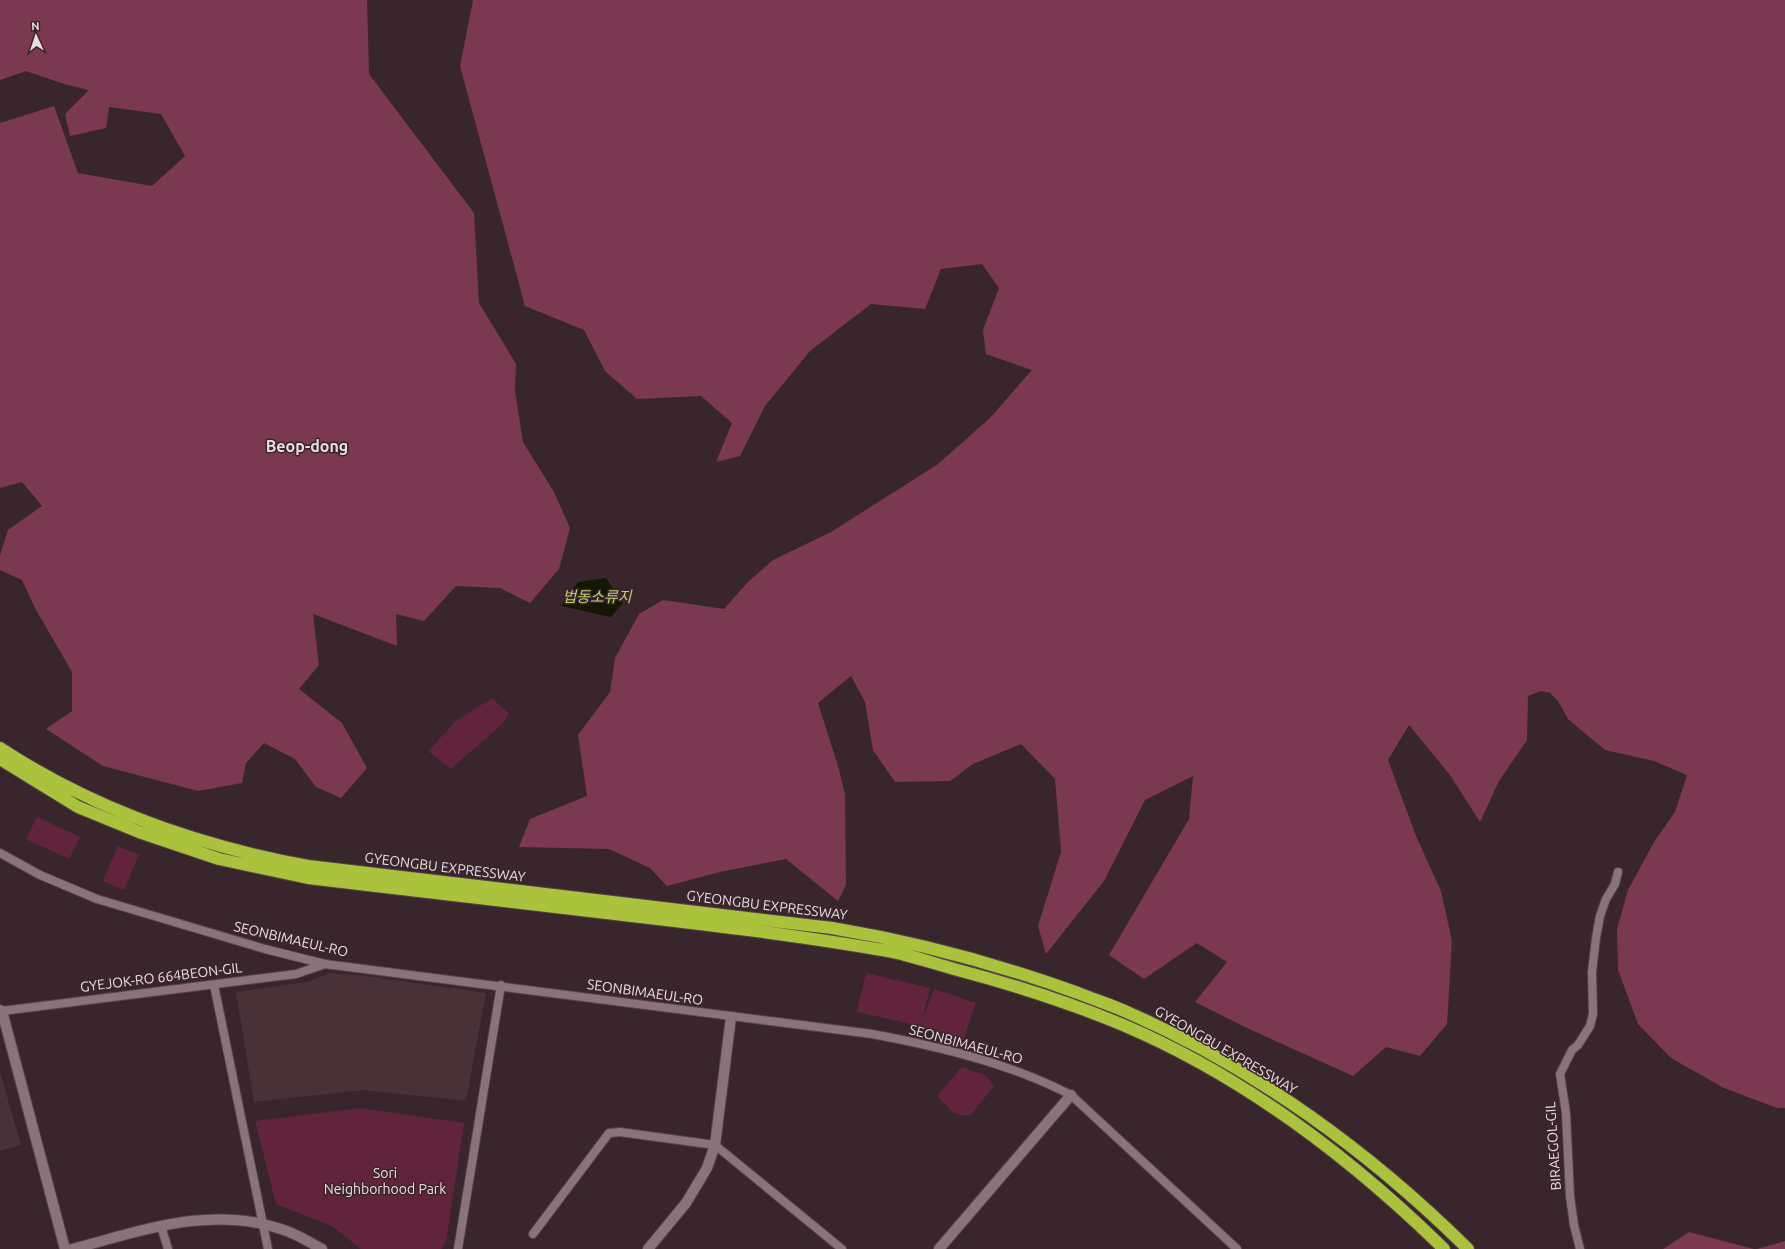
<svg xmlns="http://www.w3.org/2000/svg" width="1785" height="1249" viewBox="0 0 1785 1249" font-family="Ubuntu,'Noto Sans KR',sans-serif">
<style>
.built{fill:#493138}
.green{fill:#61243c}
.forest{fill:#7b3851}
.water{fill:#131703}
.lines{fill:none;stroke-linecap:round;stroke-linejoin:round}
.minor-casing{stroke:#544449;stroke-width:10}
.secondary-casing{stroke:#544449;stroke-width:12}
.motorway-casing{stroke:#544449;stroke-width:14}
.minor{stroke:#8a747a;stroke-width:8}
.secondary{stroke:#8a747a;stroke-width:10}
.motorway{stroke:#abc23c;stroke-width:12}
.labels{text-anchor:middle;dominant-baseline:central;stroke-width:3;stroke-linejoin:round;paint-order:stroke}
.street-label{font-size:14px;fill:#eadde1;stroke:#39262c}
.park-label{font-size:14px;fill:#f1dbe1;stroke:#39262c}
.water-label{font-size:15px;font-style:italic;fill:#bcd16c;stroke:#39262c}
.quarter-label{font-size:16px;font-weight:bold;fill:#eadde1;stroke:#39262c}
</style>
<rect width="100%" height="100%" fill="#39262c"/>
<path class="built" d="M329,973L366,976L486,993L466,1101L363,1090L254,1102L236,992L307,982Z
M0,1072L21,1145L0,1151Z"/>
<path class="green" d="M492,698L509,714L502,724L451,769L428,751L456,721Z
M37,817L80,837L69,859L26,839Z
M118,846L139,855L124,890L103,881Z
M866,973L930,988L922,1021L934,989L976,1003L963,1041L921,1026L857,1012Z
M962,1067L987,1076L994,1086L970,1116L955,1114L937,1096Z
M360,1108L464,1123L446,1242L441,1249H361L330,1225L276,1204L255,1121Z"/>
<path class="forest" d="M0,0H367L369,74L474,213L479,303L516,364L515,391L523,442L554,492L570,528L559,569L530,603L500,588L456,586L424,621L396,614L397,646L313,614L319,665L299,689L342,723L367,768L341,798L316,787L295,759L264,743L246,763L242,783L198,791L103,766L46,729L72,711V672L35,608L22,580L0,570V555L8,530L42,506L22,482L0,488V123L54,106L78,173L152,186L185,156L161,114L109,107L106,128L70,136L65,114L89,90L64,84L26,71L0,80Z
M473,0H1785V1108H1777L1724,1088L1671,1058L1638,1024L1618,970L1617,929L1628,890L1654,842L1675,812L1687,775L1654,761L1605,750L1568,719L1558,701L1550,693L1541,691L1528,696L1527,740L1499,781L1480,822L1450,775L1409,725L1388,760L1416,836L1441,891L1452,941L1447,1024L1420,1056L1386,1047L1353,1076L1247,1028L1195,1002L1227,962L1197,943L1144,979L1109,955L1189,819L1193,776L1145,800L1104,881L1046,954L1038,926L1061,852L1055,779L1021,744L973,764L950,781L895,782L873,750L865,702L851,676L818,703L838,766L845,794L846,885L838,901L786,859L720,872L667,886L650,868L609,849L519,847L530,819L587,796L578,735L610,692L615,658L639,614L663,600L724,609L748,582L773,560L831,532L938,464L990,418L1032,370L986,354L983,330L999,288L982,264L941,269L925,309L871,304L810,351L765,406L740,456L716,462L732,423L701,396L637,399L605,371L584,330L525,306L460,66Z
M1689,1232L1754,1249H1663Z
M1785,1241V1249H1757Z"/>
<path class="water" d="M606,578L623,603L611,617L561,606L578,582Z"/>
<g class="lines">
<g class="minor-casing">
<path id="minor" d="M0,853L40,875L97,899L265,949L325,964L872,1034C941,1047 1009,1063 1071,1095L1237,1249
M214,985L268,1249
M2,1011L296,974L325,964
M161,1226L168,1249
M533,1234L609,1133L620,1132L715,1145L842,1249
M458,1249L501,985
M1580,1249L1574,1225L1570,1196L1566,1113L1560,1074L1572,1050L1578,1045L1590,1026L1593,1014L1592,972L1596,938L1600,916L1606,899L1615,884L1618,872"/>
</g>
<g class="secondary-casing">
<path id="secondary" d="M0,1010L2,1011L65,1249
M72,1249C142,1231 209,1205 281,1229C295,1233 309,1242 322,1249
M648,1249L686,1203L707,1168L715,1145L731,1017
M939,1249L1071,1095"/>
</g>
<g class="motorway-casing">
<path id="motorway" d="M0,748C93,809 199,846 308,866L832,928C916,942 998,964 1078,993C1095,1000 1112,1005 1129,1013C1255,1068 1371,1153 1468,1249
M0,759L78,807L139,832L219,859L308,878C416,891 524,903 632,916C718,926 803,936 888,951C910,955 932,963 954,969C1011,984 1068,1002 1123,1025C1243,1076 1351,1158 1444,1249"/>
</g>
<use href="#minor" class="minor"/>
<use href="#secondary" class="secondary"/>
<use href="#motorway" class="motorway"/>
</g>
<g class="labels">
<g class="street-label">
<text transform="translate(445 867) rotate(7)">GYEONGBU EXPRESSWAY</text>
<text transform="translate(767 905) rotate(7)">GYEONGBU EXPRESSWAY</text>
<text transform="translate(291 939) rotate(13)">SEONBIMAEUL-RO</text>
<text transform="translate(161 977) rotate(-7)">GYEJOK-RO 664BEON-GIL</text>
<text transform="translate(645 992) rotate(8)">SEONBIMAEUL-RO</text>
<text transform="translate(966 1044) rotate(15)">SEONBIMAEUL-RO</text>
<text transform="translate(1226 1050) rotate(30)">GYEONGBU EXPRESSWAY</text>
<text transform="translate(1553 1146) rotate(-94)">BIRAEGOL-GIL</text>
</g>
<g class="park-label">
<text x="385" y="1173">Sori<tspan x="385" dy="16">Neighborhood Park</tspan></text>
</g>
<g class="water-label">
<text x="597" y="596">법동소류지</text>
</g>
<g class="quarter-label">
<text x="307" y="446">Beop-dong</text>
</g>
</g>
<g transform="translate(36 36) rotate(357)" stroke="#39262c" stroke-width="3" paint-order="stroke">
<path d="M0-3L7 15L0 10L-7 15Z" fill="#eadde1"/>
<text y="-6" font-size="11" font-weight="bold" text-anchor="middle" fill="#eadde1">N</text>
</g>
</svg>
